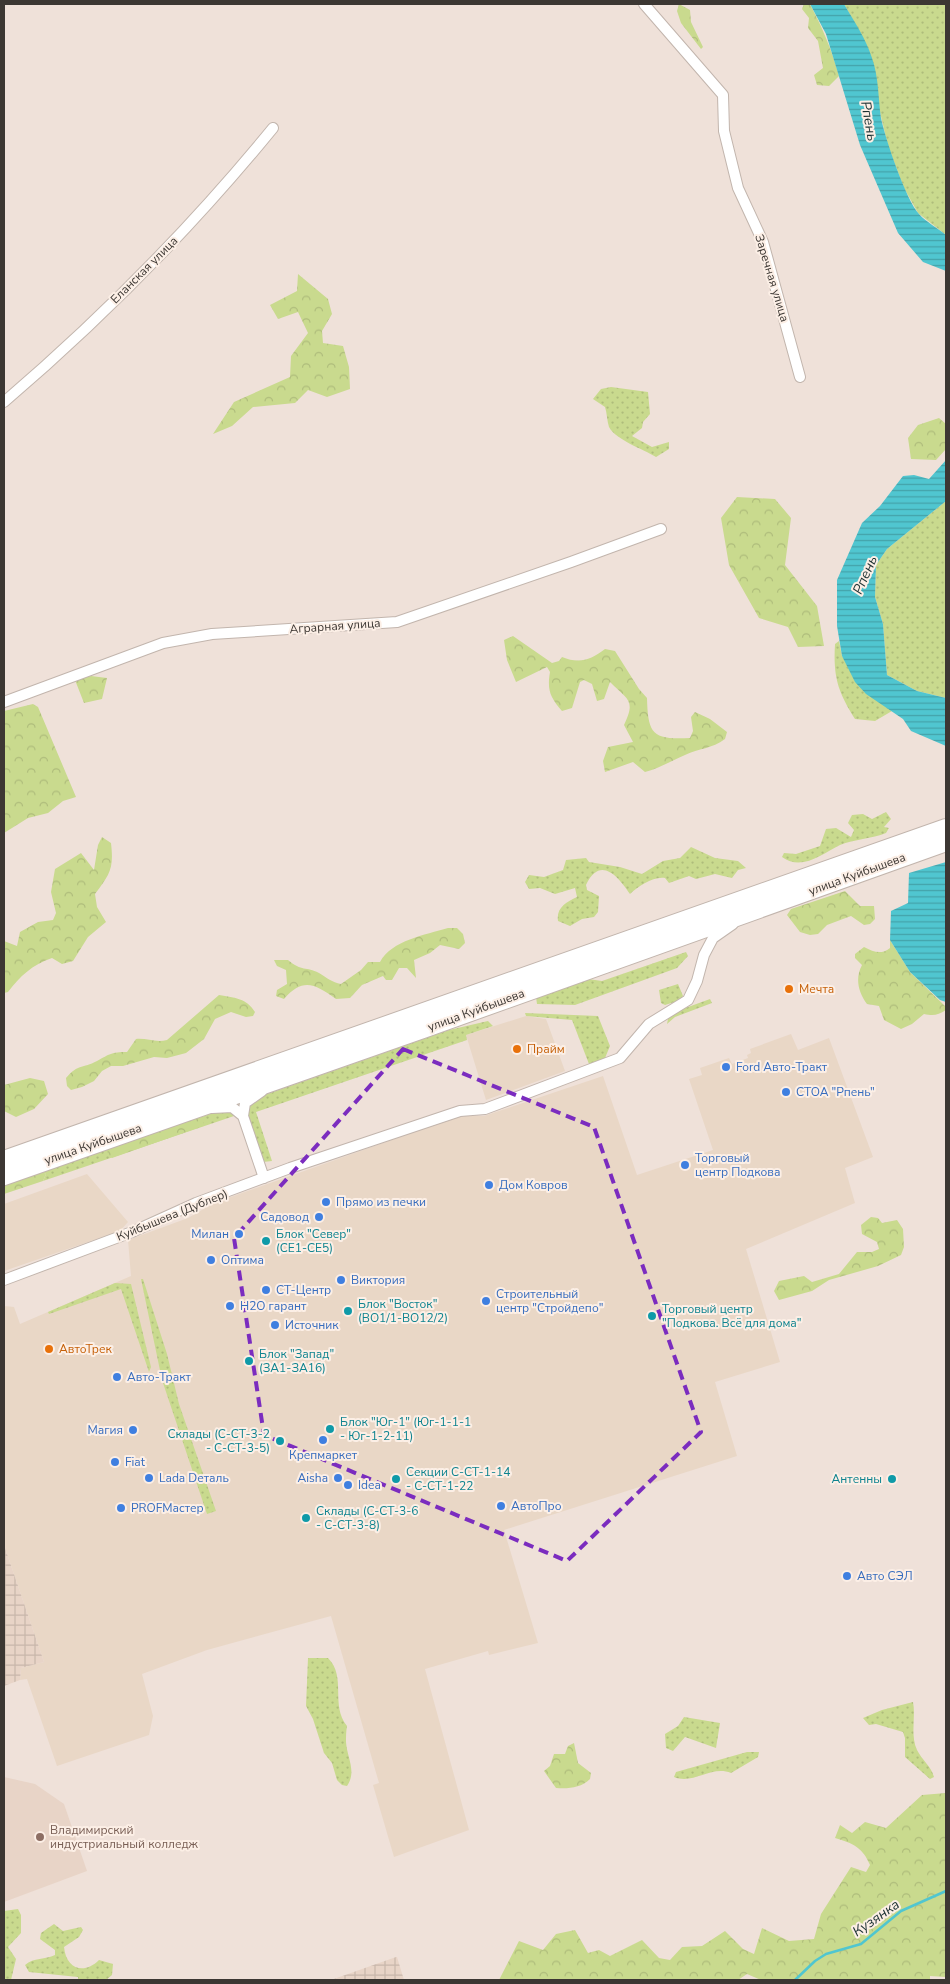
<svg xmlns="http://www.w3.org/2000/svg" width="950" height="1984" viewBox="0 0 950 1984" font-family="'Nunito Sans',sans-serif">
<style>
.commercial{fill:#e9d7c6}
.industrial{fill:url(#industrial-grid)}
.built{fill:#e8d4c7}
.grass{fill:url(#grass-dots)}
.forest{fill:url(#forest-crowns)}
.water{fill:url(#water-rules)}
.lines{fill:none;stroke-linecap:round;stroke-linejoin:round}
.stream{stroke:#50c6d0;stroke-width:2.5}
.street-casing{stroke:#c2b5ad;stroke-width:12}
.highway-casing{stroke:#c2b5ad;stroke-width:20}
.street{stroke:#fff;stroke-width:10}
.highway{stroke:#fff;stroke-width:18}
.marked{fill:none;stroke:#7b2cbf;stroke-width:4;stroke-dasharray:10 6;stroke-linejoin:round}
.food-dot{fill:#e8710a;stroke:#fcefe6;stroke-width:2}
.shop-dot{fill:#3f7fe0;stroke:#fcefe6;stroke-width:2}
.culture-dot{fill:#0f9aa8;stroke:#fcefe6;stroke-width:2}
.education-dot{fill:#8d6e63;stroke:#fcefe6;stroke-width:2}
.labels{text-anchor:middle;dominant-baseline:central;stroke-width:4;stroke-linejoin:round;paint-order:stroke}
.street-label{font-size:12px;fill:#3c3733;stroke:#fcefe6}
.food-label{font-size:12px;fill:#c56008;stroke:#fcefe6;text-anchor:start}
.shop-label{font-size:12px;fill:#366cbe;stroke:#fcefe6;text-anchor:start}
.culture-label{font-size:12px;fill:#0d838f;stroke:#fcefe6;text-anchor:start}
.education-label{font-size:12px;fill:#785e54;stroke:#fcefe6;text-anchor:start}
.water-label{font-size:14px;font-style:italic;fill:#1c3133;stroke:#fcefe6}
</style>
<defs>
<pattern id="industrial-grid" width="8" height="8" patternUnits="userSpaceOnUse" patternTransform="scale(1.25)"><rect width="8" height="8" fill="#e8d4c7"/><path d="M0 4h8M4 0v8" fill="none" stroke="#c8b7ab"/></pattern>
<pattern id="grass-dots" width="8" height="8" patternUnits="userSpaceOnUse" patternTransform="scale(1.25)"><rect width="8" height="8" fill="#c9da8e"/><path d="M2 2h.1M6 6h.1" fill="none" stroke="#aebc7b" stroke-width="1.8" stroke-linecap="round"/></pattern>
<pattern id="forest-crowns" width="20" height="18" patternUnits="userSpaceOnUse" patternTransform="scale(1.25)"><rect width="20" height="18" fill="#c9da8e"/><path d="M2 6a3 3 0 1 1 6 0M12 15a3 3 0 1 1 6 0" fill="none" stroke="#aebc7b"/></pattern>
<pattern id="water-rules" width="6" height="5" patternUnits="userSpaceOnUse" patternTransform="scale(1.25)"><rect width="6" height="5" fill="#50c6d0"/><path d="M0 2.5h6" fill="none" stroke="#44a2a9"/></pattern>
</defs>
<rect width="100%" height="100%" fill="#efe1d9"/>
<path class="commercial" d="M526,1016L546,1019L565,1071L486,1100L466,1035Z
M791,1034L798,1050L829,1038L873,1157L845,1168L855,1203L746,1249L780,1362L715,1382L737,1456L504,1530L538,1643L489,1655L488,1651L425,1669L469,1830L394,1857L373,1785L379,1783L331,1616L207,1650L142,1674L153,1716L149,1735L57,1766L27,1679L20,1680L21,1668L44,1662L4,1545V1306L14,1307L20,1324L131,1276L128,1240L188,1218L214,1203L459,1116H484L603,1076L637,1175L713,1150L689,1079L702,1075L700,1068L729,1058L732,1064L748,1058L747,1055L751,1053L750,1049Z
M87,1174L128,1222L120,1231L4,1271V1204Z"/>
<path class="industrial" d="M4,1545L44,1662L21,1668L20,1680L4,1686Z
M397,1957L404,1980H331L396,1957Z"/>
<path class="built" d="M4,1777L35,1784L64,1804L87,1871L4,1902Z"/>
<path class="grass" d="M844,4H946V235L918,213L904,188L888,146L862,36Z
M611,387L648,392L650,414L643,422L642,428L632,436L652,447L669,442V449L656,457C643,449 616,440 609,427C607,421 607,413 605,407L593,399L601,389Z
M946,501V698L917,691L887,675L883,624L875,597L876,565L887,549Z
M839,641L842,656L892,711L875,721L855,719C838,692 833,677 835,644Z
M886,812L891,819L884,827L889,828L886,833C872,839 854,839 840,845C823,853 802,872 782,857L784,853L796,854L820,846L826,829L836,828L851,837L854,830L848,823L852,815L863,814L872,819Z
M691,847L715,858L738,861L746,868L738,870L732,878L715,874L696,879L689,876L669,883L665,878C654,876 638,886 630,894C618,876 600,855 586,885L587,890L599,896L598,912L594,917L582,919L570,926L558,921C556,908 566,902 577,897L575,888L555,894L540,888L529,889L525,882L529,875L544,877L563,870L566,860L586,858L589,862L620,867L642,874L663,861L680,858Z
M686,952L688,956L677,968L575,1005L537,1004L536,997L588,979L602,981Z
M678,984L683,996L681,1000L665,1005L661,1003L659,990Z
M710,999L712,1003L675,1017L667,1024L669,1014Z
M525,1013L598,1016L610,1046L605,1058L589,1064L572,1020L526,1016Z
M488,1021L493,1026L466,1035L467,1040L256,1112L272,1161L263,1162C258,1144 238,1111 256,1098L449,1030Z
M219,1111H231L234,1116L43,1181L46,1174L41,1171Z
M141,1279H143L167,1354L179,1404L216,1511L207,1514L162,1380Z
M115,1283L131,1284L151,1367L149,1372L121,1289L49,1314L48,1312Z
M308,1658H328C347,1677 330,1705 347,1726C346,1731 346,1737 346,1742C347,1758 357,1771 347,1786L342,1785L337,1780L332,1763L324,1753L313,1719L306,1706Z
M913,1702C916,1717 910,1735 917,1750C922,1760 931,1766 934,1777L930,1779L905,1757V1738L903,1732L876,1724L869,1725L863,1718L882,1710Z
M684,1717L720,1723L716,1748L685,1737L673,1751L666,1748L665,1734L678,1726Z
M747,1752H759L758,1757L731,1773C711,1765 694,1785 674,1777L676,1772Z
M18,1909L21,1915V1933L8,1947L16,1959L11,1980H4V1911Z
M54,1924L63,1931L81,1927L83,1930L79,1937L64,1947C66,1969 84,1975 99,1960L113,1964L112,1975L106,1980H78V1977L29,1972L25,1965C34,1957 45,1960 55,1955V1950L40,1939L41,1933Z"/>
<path class="forest" d="M679,4L690,10L691,22L703,47L701,49L681,23L677,11Z
M804,4H810C822,27 832,50 839,76L829,86L817,85L814,75L823,68L818,41L808,28L809,18L802,9Z
M298,274L328,299L332,314L322,331L323,343L343,346L349,367L350,389L327,397L308,390L295,403L253,407L232,426L213,434L234,402L290,377L291,356L308,333L298,312L278,319L270,305L297,291Z
M939,418L946,424V449L936,460L911,459L908,438L918,425Z
M737,497L775,499L791,518L785,565L817,606L824,646L798,647L788,627L759,618L729,565L721,518Z
M513,636L552,663L559,661L562,657C579,664 591,660 605,649L615,651L639,689L647,698C648,734 652,740 690,738L693,731L691,717L695,712L710,719L727,732L725,739C712,749 699,748 685,755C671,761 660,768 645,772L633,762L605,772L603,761L608,747L633,742L624,725C636,700 628,700 610,682L604,699L597,701L592,684L584,680L580,682L572,708L562,711C550,697 547,690 550,672L547,667L516,682L507,660L504,640Z
M91,676L107,678L102,699L84,703L75,680Z
M33,704L38,707L76,797L63,801L48,813L28,818L4,833V711Z
M102,837L111,843C114,869 110,874 95,894L97,907L106,922L88,937L73,961L62,964L52,958C32,965 20,976 8,992L4,993V941L17,946L20,932L38,922L53,920L56,913L51,892L55,869L81,853L94,870L98,845Z
M845,891L860,906H874L875,919L870,924L864,925L851,916L827,925L818,934L810,935L800,932L787,915L791,909Z
M448,928H457L463,934L465,943L459,949L440,945L430,953L414,960L416,978L407,968H399L392,980H386L383,976L362,985L350,998L336,999C315,984 303,977 284,999L276,996L277,990L287,984L286,970L277,966L274,960H288C302,972 306,966 319,973C327,978 332,982 341,984L361,970L368,962H380C392,940 425,935 448,928Z
M890,940L910,972L946,1007V1010C938,1015 934,1016 924,1014L912,1024L901,1029L884,1020L879,1006L867,1004C858,992 855,978 862,965L855,958V954L864,947C874,952 881,955 890,948Z
M219,995C236,998 246,998 255,1012L253,1016L246,1017L231,1012L215,1019L204,1039L186,1053L167,1058L154,1057L123,1066H111L102,1071L94,1081L82,1087L71,1090L67,1086L66,1078C79,1063 82,1069 97,1061C110,1054 111,1052 127,1052L136,1039C147,1038 156,1043 167,1040Z
M30,1078L44,1081L48,1094L34,1109L16,1117L4,1111V1085Z
M198,1118L204,1121L203,1126L112,1158L107,1154L108,1149Z
M41,1171L46,1174L43,1181L4,1194V1184Z
M871,1217L878,1218L882,1223L897,1220L903,1229L904,1247L901,1255L878,1266L829,1280L812,1291L779,1300L774,1291L779,1281L804,1276L812,1282L839,1274L857,1252H872L879,1249L877,1242L862,1234L861,1225Z
M574,1743L578,1763L591,1773L590,1779C581,1788 568,1789 556,1788L544,1771L550,1766L554,1754H565L568,1746Z
M946,1793V1977L930,1976V1980H761L747,1974L738,1980H499L519,1941L543,1950L556,1934L575,1930L588,1953L599,1950L610,1956L642,1940L659,1958L670,1960L682,1947L702,1946L725,1931L743,1949L754,1954L762,1928L789,1941L814,1939L821,1914L851,1867L866,1872L870,1865C863,1848 853,1843 835,1838L840,1825L852,1833L865,1822L886,1828L922,1795Z"/>
<path class="water" d="M810,4H844C854,21 866,39 872,58C879,78 878,98 881,118C885,138 906,200 919,214C926,222 938,228 946,235V271L923,262L898,233L860,145L826,34Z
M946,460V501L887,549L876,565L875,597L883,624L887,675L917,691L946,698V746L911,731L903,719L866,694L855,682L842,656L837,626V580L862,523L880,506L903,476L914,475L929,479Z
M946,862V1002L940,1000L910,972L890,940L891,911L908,903L909,873Z"/>
<g class="lines">
<path class="stream" d="M795,1980L815,1961L826,1954L861,1944L901,1911L946,1891"/>
<g class="street-casing">
<path id="street" d="M644,4L723,95L724,131L738,188L763,242L800,377
M4,402C101,319 192,227 273,128
M4,702L163,643L212,634L397,622L571,562L661,529
M262,1091L245,1103L243,1116L264,1178
M212,1108L232,1107L243,1116
M4,1280L132,1232L196,1203L290,1168L460,1111L485,1109L620,1058L649,1024L688,1000L697,981L704,955L713,938L733,924"/>
</g>
<g class="highway-casing">
<path id="highway" d="M4,1160L946,828
M4,1176L423,1029L946,842"/>
</g>
<use href="#street" class="street"/>
<use href="#highway" class="highway"/>
</g>
<path class="marked" d="M403,1049L594,1127L701,1432L567,1561L264,1435L234,1238Z"/>
<g class="food-dot">
<circle cx="789" cy="989" r="5"/>
<circle cx="517" cy="1049" r="5"/>
<circle cx="49" cy="1349" r="5"/>
</g>
<g class="shop-dot">
<circle cx="726" cy="1067" r="5"/>
<circle cx="786" cy="1092" r="5"/>
<circle cx="685" cy="1165" r="5"/>
<circle cx="489" cy="1185" r="5"/>
<circle cx="326" cy="1202" r="5"/>
<circle cx="319" cy="1217" r="5"/>
<circle cx="239" cy="1234" r="5"/>
<circle cx="211" cy="1260" r="5"/>
<circle cx="341" cy="1280" r="5"/>
<circle cx="266" cy="1290" r="5"/>
<circle cx="486" cy="1301" r="5"/>
<circle cx="230" cy="1306" r="5"/>
<circle cx="275" cy="1325" r="5"/>
<circle cx="117" cy="1377" r="5"/>
<circle cx="133" cy="1430" r="5"/>
<circle cx="323" cy="1440" r="5"/>
<circle cx="115" cy="1462" r="5"/>
<circle cx="149" cy="1478" r="5"/>
<circle cx="338" cy="1478" r="5"/>
<circle cx="348" cy="1485" r="5"/>
<circle cx="501" cy="1506" r="5"/>
<circle cx="121" cy="1508" r="5"/>
<circle cx="847" cy="1576" r="5"/>
</g>
<g class="culture-dot">
<circle cx="266" cy="1241" r="5"/>
<circle cx="348" cy="1311" r="5"/>
<circle cx="652" cy="1316" r="5"/>
<circle cx="249" cy="1361" r="5"/>
<circle cx="330" cy="1429" r="5"/>
<circle cx="280" cy="1441" r="5"/>
<circle cx="396" cy="1479" r="5"/>
<circle cx="892" cy="1479" r="5"/>
<circle cx="306" cy="1518" r="5"/>
</g>
<circle class="education-dot" cx="40" cy="1837" r="5"/>
<g class="labels">
<g class="street-label">
<text transform="translate(144 270) rotate(-45)">Еланская улица</text>
<text transform="translate(772 278) rotate(73)">Заречная улица</text>
<text transform="translate(335 626) rotate(-4)">Аграрная улица</text>
<text transform="translate(857 874) rotate(-20)">улица Куйбышева</text>
<text transform="translate(476 1010) rotate(-20)">улица Куйбышева</text>
<text transform="translate(93 1144) rotate(-19)">улица Куйбышева</text>
<text transform="translate(172 1215) rotate(-22)">Куйбышева (Дублер)</text>
</g>
<g class="food-label">
<text x="799" y="989">Мечта</text>
<text x="527" y="1049">Прайм</text>
<text x="59" y="1349">АвтоТрек</text>
</g>
<g class="shop-label">
<text x="736" y="1067">Ford Авто-Тракт</text>
<text x="796" y="1092">СТОА "Рпень"</text>
<text x="695" y="1158">Торговый<tspan x="695" dy="14">центр Подкова</tspan></text>
<text x="499" y="1185">Дом Ковров</text>
<text x="336" y="1202">Прямо из печки</text>
<text x="309" y="1217" text-anchor="end">Садовод</text>
<text x="229" y="1234" text-anchor="end">Милан</text>
<text x="221" y="1260">Оптима</text>
<text x="351" y="1280">Виктория</text>
<text x="276" y="1290">СТ-Центр</text>
<text x="496" y="1294">Строительный<tspan x="496" dy="14">центр "Стройдепо"</tspan></text>
<text x="240" y="1306">H2O гарант</text>
<text x="285" y="1325">Источник</text>
<text x="127" y="1377">Авто-Тракт</text>
<text x="123" y="1430" text-anchor="end">Магия</text>
<text x="323" y="1455" text-anchor="middle">Крепмаркет</text>
<text x="125" y="1462">Fiat</text>
<text x="159" y="1478">Lada Dеталь</text>
<text x="328" y="1478" text-anchor="end">Aisha</text>
<text x="358" y="1485">Idea</text>
<text x="511" y="1506">АвтоПро</text>
<text x="131" y="1508">PROFМастер</text>
<text x="857" y="1576">Авто СЭЛ</text>
</g>
<g class="culture-label">
<text x="276" y="1234">Блок "Север"<tspan x="276" dy="14">(СЕ1-СЕ5)</tspan></text>
<text x="358" y="1304">Блок "Восток"<tspan x="358" dy="14">(ВО1/1-ВО12/2)</tspan></text>
<text x="662" y="1309">Торговый центр<tspan x="662" dy="14">"Подкова. Всё для дома"</tspan></text>
<text x="259" y="1354">Блок "Запад"<tspan x="259" dy="14">(ЗА1-ЗА16)</tspan></text>
<text x="340" y="1422">Блок "Юг-1" (Юг-1-1-1<tspan x="340" dy="14">- Юг-1-2-11)</tspan></text>
<text x="270" y="1434" text-anchor="end">Склады (С-СТ-3-2<tspan x="270" dy="14">- С-СТ-3-5)</tspan></text>
<text x="406" y="1472">Секции С-СТ-1-14<tspan x="406" dy="14">- С-СТ-1-22</tspan></text>
<text x="882" y="1479" text-anchor="end">Антенны</text>
<text x="316" y="1511">Склады (С-СТ-3-6<tspan x="316" dy="14">- С-СТ-3-8)</tspan></text>
</g>
<g class="education-label">
<text x="50" y="1830">Владимирский<tspan x="50" dy="14">индустриальный колледж</tspan></text>
</g>
<g class="water-label">
<text transform="translate(869 121) rotate(80)">Рпень</text>
<text transform="translate(865 575) rotate(-66)">Рпень</text>
<text transform="translate(876 1918) rotate(-35)">Кузянка</text>
</g>
</g>
<rect width="950" height="1984" fill="none" stroke="#3c3733" stroke-width="10"/>
</svg>
